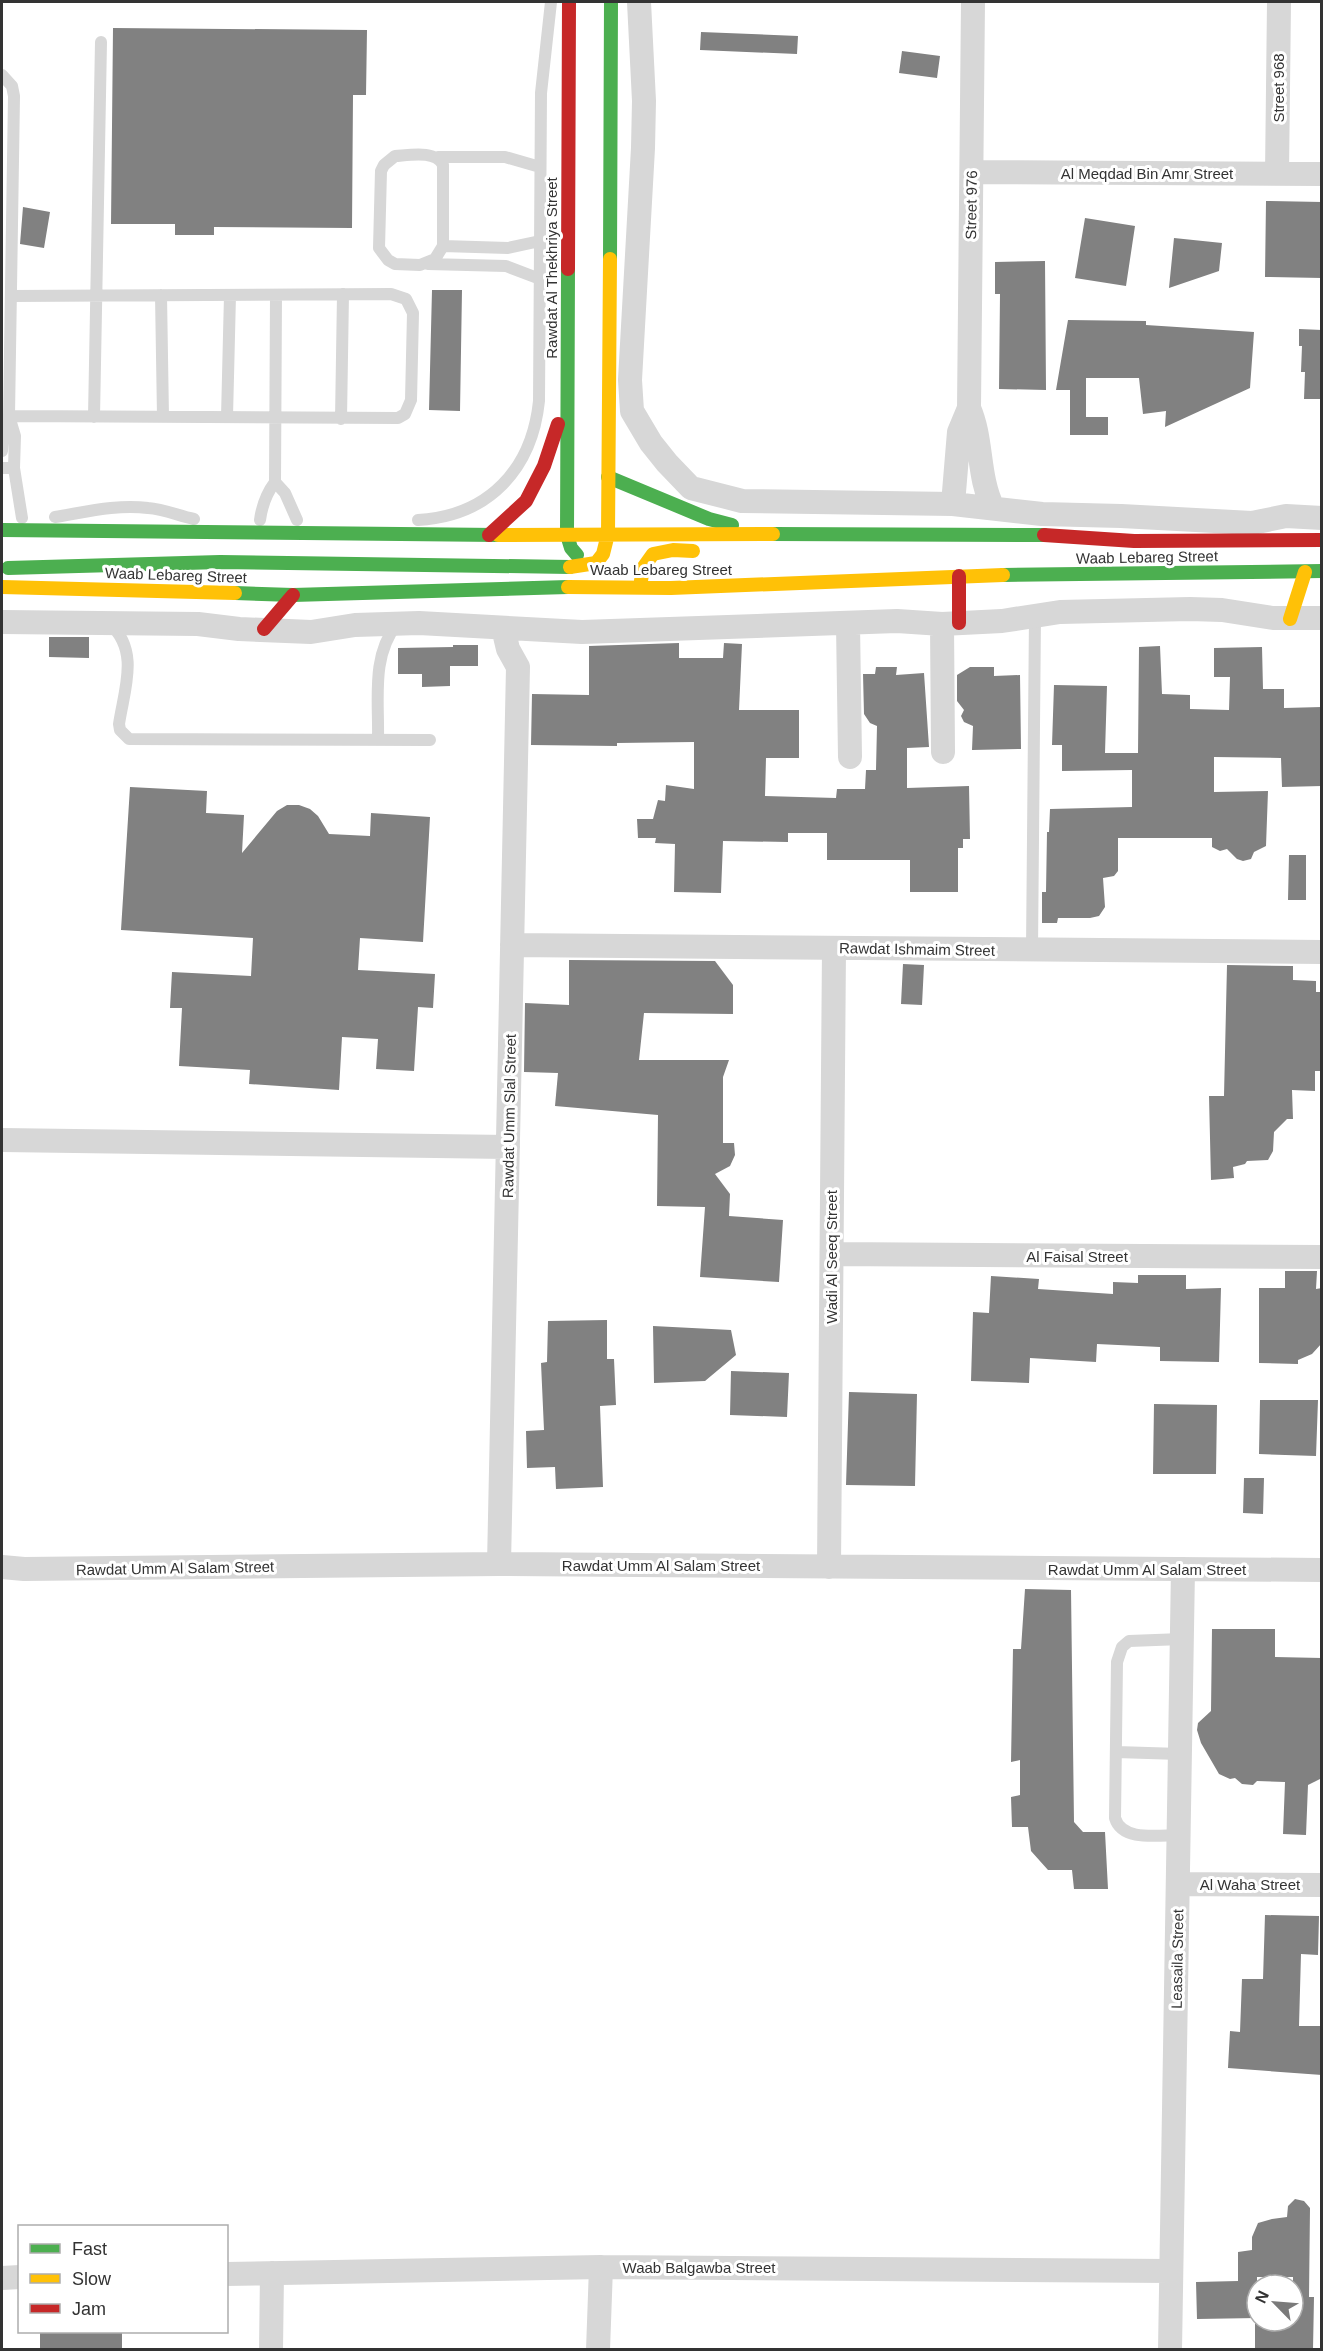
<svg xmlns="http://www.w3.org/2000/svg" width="1323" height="2351" viewBox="0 0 1323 2351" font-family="Helvetica,sans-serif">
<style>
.building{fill:#818181}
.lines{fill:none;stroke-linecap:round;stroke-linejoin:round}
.lane{stroke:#d7d7d7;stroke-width:12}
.street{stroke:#d7d7d7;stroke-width:24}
.fast{stroke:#4caf50;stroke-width:14}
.slow{stroke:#ffc107;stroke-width:14}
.jam{stroke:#c62828;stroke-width:14}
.labels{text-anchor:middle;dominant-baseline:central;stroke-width:6;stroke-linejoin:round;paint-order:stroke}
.street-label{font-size:15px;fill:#333;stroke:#fff}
</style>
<rect width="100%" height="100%" fill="#fff"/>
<path class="building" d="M113,28L367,30L366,95H353L352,228L214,227V235H175V224H111Z
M701,32L798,36L797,54L700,50Z
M902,51L940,56L937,78L899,73Z
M1266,201L1322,202V278L1265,277Z
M23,207L50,212L44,248L20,244Z
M1085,218L1135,226L1126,286L1075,278Z
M1174,238L1222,243L1219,271L1169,288Z
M1045,261L1046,390L999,389L1000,294H995V262Z
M432,290H462L460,411L429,410Z
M1068,320L1146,321V325L1254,332L1250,388L1165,427L1166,411L1143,414L1139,378H1086V417H1108V435H1070V390H1056Z
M1299,329L1322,330V399H1304L1305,372H1301L1302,346H1299Z
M49,637H89V658L49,657Z
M679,643V658H723L724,643L742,644L739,710H799V758H766L765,796L836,798L837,789H865L866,770H876L877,726L870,723L864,714L863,674H875L876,667H897L896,675L924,673L929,747L907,748V788L969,786L970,839H963V848H958V892H910V860H827V833H788V842L723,841L721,893L674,892L675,844L655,843L656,838H638L637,819H653L658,800L665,801L666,785L694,789V742L617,743V746L531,745L532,694L589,695V646Z
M453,645H478V666H450V686L422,687V674H398V648L453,647Z
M1160,646L1162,694L1190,695V709L1229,710L1230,677H1214V648L1262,647L1263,689H1284V708L1322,707V786L1282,787L1281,758L1214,757V792L1268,791L1266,846L1254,852L1251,859L1243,861L1237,859L1227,849L1220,851L1212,847V838H1118V871L1114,876L1103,878L1105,907L1099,916L1090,918H1058L1057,923H1042V892H1046L1047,832H1049L1050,809L1132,807V770L1062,771V745H1052L1054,685L1107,686L1105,753H1138L1139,647Z
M970,667H994V676L1020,675L1021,749L972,750L973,726L964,722L961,716L964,710L957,701V675Z
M130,787L207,791L206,813L244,815L242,853L277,811L287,805H299L310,809L318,816L329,834L370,836L371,813L430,817L423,942L360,938L358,970L435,974L433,1008L418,1007L414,1071L376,1069L378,1039L342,1037L339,1090L249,1084L250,1070L179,1066L182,1008H170L172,972L251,976L253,938L121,930Z
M1289,855H1306V900H1288Z
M569,960L715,961L733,985V1014L644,1013L639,1060H729L723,1077V1143H734L735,1155L730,1166L715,1174L730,1194L729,1216L783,1220L779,1282L700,1277L705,1207L657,1206L658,1115L555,1106L558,1073L524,1072L525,1003L569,1005Z
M903,964L924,965L922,1005L901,1004Z
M1227,965L1293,966V980L1316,981V992H1322V1071H1315V1091L1292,1090L1293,1119H1287L1274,1132L1273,1151L1268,1160L1247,1161L1245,1164L1233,1167L1234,1178L1211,1180L1209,1096H1224Z
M1285,1271H1317L1316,1289L1322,1288V1343L1312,1354L1298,1360V1364L1259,1363V1288H1285Z
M1138,1275H1186V1289L1221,1288L1219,1362L1160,1361V1347L1097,1344L1096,1362L1030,1358L1029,1383L971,1381L973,1312L989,1313L991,1276L1039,1279L1038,1289L1113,1294V1282L1138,1283Z
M607,1320V1359H614L616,1405L600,1406L603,1487L556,1489L555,1467L527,1468L526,1431L544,1430L541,1363L547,1362L548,1321Z
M653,1326L731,1330L736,1355L705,1381L654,1383Z
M731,1371L789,1373L787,1417L730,1415Z
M849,1392L917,1394L915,1486L846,1485Z
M1260,1400H1318L1316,1456L1259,1454Z
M1154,1404L1217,1405L1216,1474H1153Z
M1244,1478H1264L1263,1514L1243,1513Z
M1025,1589L1071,1590L1074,1822L1083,1832H1105L1108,1889H1074L1072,1870H1048L1031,1851L1028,1827H1012L1011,1797L1020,1795V1760L1011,1762L1013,1649H1021Z
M1212,1629H1275V1657L1322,1658V1778L1308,1785L1306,1835L1283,1834L1285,1782L1257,1781L1253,1785L1242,1784L1235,1778L1230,1779L1219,1774L1201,1743L1197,1730L1198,1723L1211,1711Z
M1265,1915L1319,1916L1318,1955L1301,1954L1299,2026H1322V2075L1228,2068L1230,2031L1240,2032L1242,1979H1263Z
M1295,2199L1304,2201L1310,2208L1309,2297H1314L1313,2349H1255V2321H1293V2277H1257V2318L1197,2319L1196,2282L1238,2281V2252L1252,2250V2237L1258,2223L1272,2219L1287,2217L1288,2206Z
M40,2332H122V2349H40Z"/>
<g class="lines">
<path class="lane" d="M2,75L12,86L14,96L9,416L4,430L2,451
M395,156C410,155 436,150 443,165V246L435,259L420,265L395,264L388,260L379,248L381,171L384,165Z
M438,157H505L540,167
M443,246L508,248L540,241
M428,264L506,266L540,279
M161,295L163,417
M9,416L398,418L405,414L411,400L413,313L406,299L391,294L11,296
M9,416L15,436L14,468L22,518
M94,417L101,42
M227,417L230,295
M341,419L343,294
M2,468H14
M275,482L285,493L297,520
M55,517C86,512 117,504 148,508C164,509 179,516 194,519
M260,520C262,505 266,494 275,482L276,295
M418,520C489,516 532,469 539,401L541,93L551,2
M110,624C140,651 124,690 119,724L120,730L129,739L430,740
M378,739C379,700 371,656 397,624
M1032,950L1035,615
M1116,1752L1180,1754
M1179,1835C1159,1835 1122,1842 1115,1818L1117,1662L1122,1647L1129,1641L1182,1639"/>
<path class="street" d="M639,2L644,101L643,148L630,380L632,411L651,443L667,463L691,488L742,501L953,504L1042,514L1121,516L1252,523L1286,516L1322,518
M973,2L969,408C983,440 977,475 993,508
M972,172L1322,174
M1277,174L1279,2
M953,504L959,432L969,408
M2,622L198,624L239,629L311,632L355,625L419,623L582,632L897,621L942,624L1002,621L1060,612L1190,609L1222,610L1273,618H1322
M848,624L850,757
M942,624L943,752
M503,628L508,649L518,667
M512,945L1322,952
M2,1140L508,1147
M832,1254L1322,1257
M499,1564L518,667
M2,1567L24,1569L499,1564L1322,1570
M829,1567L834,948
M1178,1884L1322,1885
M226,2274L601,2267L1171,2271
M2,2278L20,2277
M271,2350L272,2273
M598,2350L601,2267
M1170,2350L1183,1569"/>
<path class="fast" d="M610,259L611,2
M568,269L567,535L571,548L577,555
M608,477L709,519L732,525
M2,530L498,535
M773,534L1044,535
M8,568L220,562L570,567
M1003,575L1322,571
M235,593L293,595L568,587"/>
<path class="slow" d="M498,535L773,534
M570,567L596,563L603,554L608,534L610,259
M2,587L235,593
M568,587L671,588L1003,575
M640,587L643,568L653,554L673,550L693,551
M1290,619L1305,572"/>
<path class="jam" d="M568,269L569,2
M489,535L526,501L544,466L558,424
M1044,535L1134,541L1322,540
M959,576V623
M264,629L293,595"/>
</g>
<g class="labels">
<g class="street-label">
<text transform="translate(1278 88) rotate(-90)">Street 968</text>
<text x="1147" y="173">Al Meqdad Bin Amr Street</text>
<text transform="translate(971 205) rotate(-89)">Street 976</text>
<text transform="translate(551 268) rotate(-90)">Rawdat Al Thekhriya Street</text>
<text transform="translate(1147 557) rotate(-1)">Waab Lebareg Street</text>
<text x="661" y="569">Waab Lebareg Street</text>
<text transform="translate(176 575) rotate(2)">Waab Lebareg Street</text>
<text transform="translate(917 949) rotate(1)">Rawdat Ishmaim Street</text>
<text transform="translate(509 1116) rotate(-89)">Rawdat Umm Slal Street</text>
<text x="1077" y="1256">Al Faisal Street</text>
<text transform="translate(831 1257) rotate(-90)">Wadi Al Seeq Street</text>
<text x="661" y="1565">Rawdat Umm Al Salam Street</text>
<text transform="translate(175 1568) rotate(-1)">Rawdat Umm Al Salam Street</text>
<text x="1147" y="1569">Rawdat Umm Al Salam Street</text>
<text x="1250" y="1884">Al Waha Street</text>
<text transform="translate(1177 1959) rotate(-89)">Leasaila Street</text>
<text x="699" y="2267">Waab Balgawba Street</text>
</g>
</g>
<rect width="1323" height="2351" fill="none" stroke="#333333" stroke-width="6"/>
<rect x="18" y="2225" width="210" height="108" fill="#ffffff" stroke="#adadad" stroke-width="1.5"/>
<rect x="30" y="2244" width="30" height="9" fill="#4caf50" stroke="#adadad" stroke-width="1.5"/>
<text x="72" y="2255" font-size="18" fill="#333333">Fast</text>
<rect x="30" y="2274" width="30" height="9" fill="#ffc107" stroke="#adadad" stroke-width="1.5"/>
<text x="72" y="2285" font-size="18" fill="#333333">Slow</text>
<rect x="30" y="2304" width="30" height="9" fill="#c62828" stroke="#adadad" stroke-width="1.5"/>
<text x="72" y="2315" font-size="18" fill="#333333">Jam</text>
<g transform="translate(1275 2303) rotate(295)"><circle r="28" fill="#ffffff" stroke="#adadad" stroke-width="1.5"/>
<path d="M0-4.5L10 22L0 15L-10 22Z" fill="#7a7a7a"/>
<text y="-9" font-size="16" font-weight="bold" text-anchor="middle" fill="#333333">N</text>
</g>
</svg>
